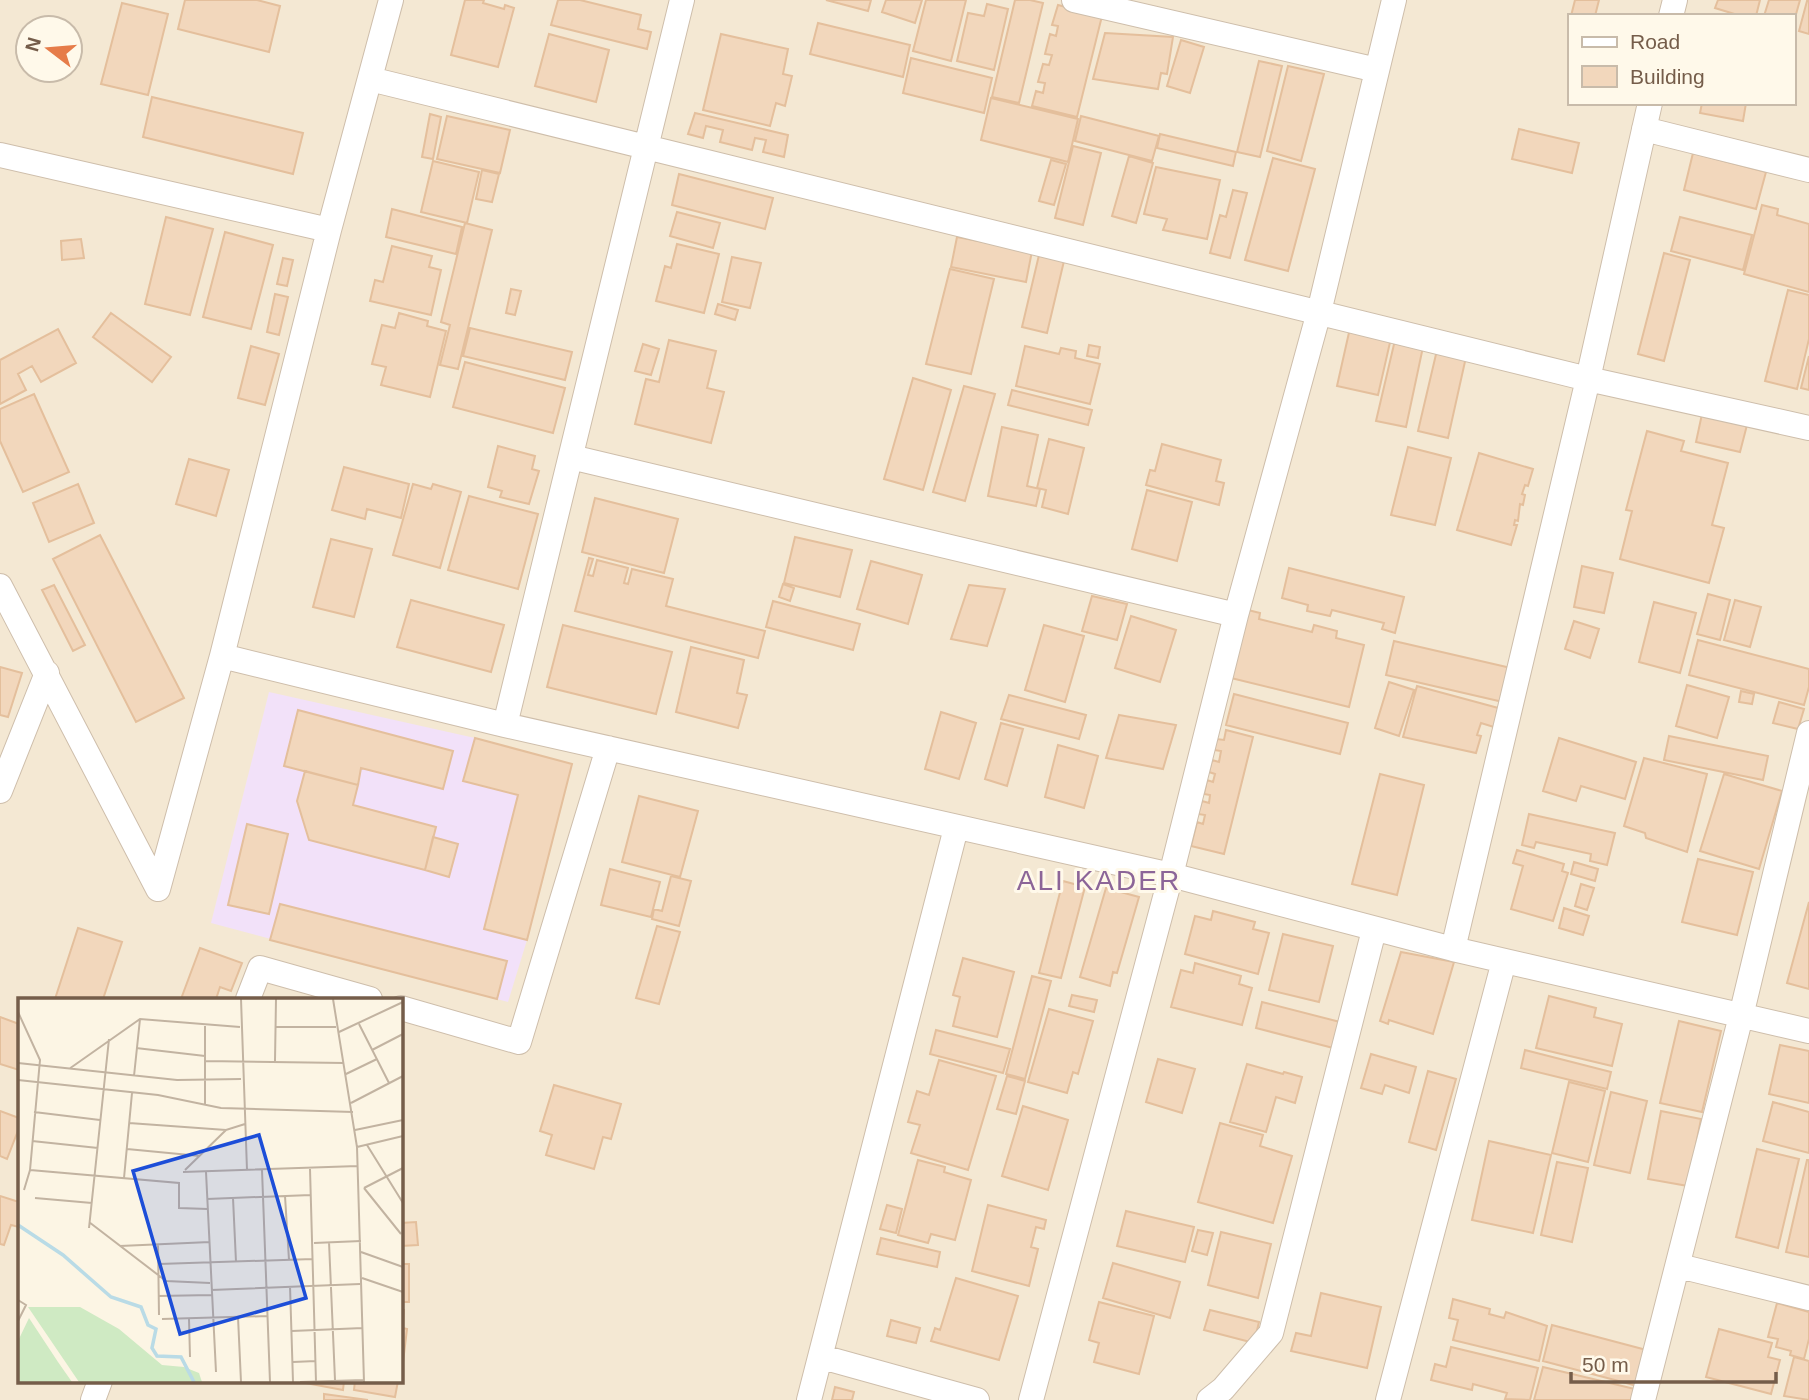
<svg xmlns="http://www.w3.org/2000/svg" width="1809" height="1400" viewBox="0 0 1809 1400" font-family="Arial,sans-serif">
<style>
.residential{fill:#f4e8d3;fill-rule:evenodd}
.education{fill:#f2e1f9}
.building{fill:#f2d7bc;stroke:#e4bf9c;stroke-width:2}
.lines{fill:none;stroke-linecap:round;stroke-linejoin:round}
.street-casing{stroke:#cebeab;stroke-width:26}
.street{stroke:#fff;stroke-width:24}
.labels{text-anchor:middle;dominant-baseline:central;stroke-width:6;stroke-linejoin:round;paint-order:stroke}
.quarter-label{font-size:28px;letter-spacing:2px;fill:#8c6598;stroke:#fff9ea}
.inset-river{fill:none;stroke:#b9dbe6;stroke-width:3.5}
.inset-road{fill:none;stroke:#c2b3a1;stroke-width:2}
.view{fill:#1d4ed8;fill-opacity:0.15;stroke:#1d4ed8;stroke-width:3.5}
.inset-edge{fill:none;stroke:#755d4a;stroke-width:3.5}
</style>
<rect width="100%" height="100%" fill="#fcf5e4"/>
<path class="residential" d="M0,0H1809V1400H0ZM1569,16H1793V103H1569ZM28,28H70V70H28ZM19,999H401V1381H19Z"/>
<path class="education" d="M269,692L475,738L572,764L527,940L508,1002L211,923Z"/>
<path class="building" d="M185,0H257L280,6L269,52L178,29Z
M465,0H484L483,3L504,9L505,5L514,8L498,67L451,55Z
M558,0H580L641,15L638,29L651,32L647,49L551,25Z
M826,0H871L868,11Z
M886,0H922L915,23L882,12Z
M926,0H966L951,61L913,51Z
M1015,0H1030L1043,3L1019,103L992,97Z
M1575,0H1599L1595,16H1571Z
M1718,0H1760L1756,16H1741L1715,8Z
M1769,0H1800L1793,25V16H1764Z
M1807,1H1809V34L1799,31Z
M122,3L168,14L148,95L101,84Z
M987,4L1008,9L994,70L957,61L968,13L984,16Z
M1058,5L1102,16L1077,117L1032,106L1036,91L1043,93L1045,83L1038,82L1043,64L1049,65L1052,55L1045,54L1050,34L1056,36L1058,26L1052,25Z
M818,23L910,45L903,77L810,54Z
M1105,33L1173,37L1167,74L1161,73L1158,89L1093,79Z
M549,34L609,50L596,102L535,86Z
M721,34L788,49L783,74L792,76L785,106L776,103L770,126L703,110Z
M1181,40L1204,47L1190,93L1167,86Z
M911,58L992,78L984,113L903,93Z
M1259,61L1282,66L1260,157L1237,152Z
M1288,66L1324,74L1301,161L1267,151Z
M152,97L303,133L293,174L143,137Z
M991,98L1078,119L1068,162L981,140Z
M1702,103H1746L1743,121L1700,113Z
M695,113L788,135L784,157L763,152L766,140L755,138L752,150L720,142L723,130L706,126L703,138L688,134Z
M430,114L441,117L433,159L422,157Z
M447,116L510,130L500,173L437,159Z
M1081,116L1159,136L1152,161L1075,141Z
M1519,129L1579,143L1572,173L1512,159Z
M1160,134L1236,152L1233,166L1157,148Z
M1073,146L1101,153L1083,225L1055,218Z
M1693,153L1766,172L1756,209L1684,190Z
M1129,156L1153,163L1136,223L1112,216Z
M1273,158L1315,169L1288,271L1245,260Z
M1051,160L1066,164L1054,205L1039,201Z
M433,161L479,172L467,223L421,212Z
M1156,167L1220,180L1207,239L1163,230L1167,219L1144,214Z
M482,170L499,174L492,202L476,199Z
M679,174L773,198L765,229L672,205Z
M1233,190L1247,193L1230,258L1210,253L1220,215L1226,217Z
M1762,205L1778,209L1777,215L1809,224V292L1744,274Z
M392,209L462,227L456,254L386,237Z
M677,212L720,223L713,248L670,236Z
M166,217L213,229L190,315L145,304Z
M1680,217L1752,235L1743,270L1671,251Z
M465,223L492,230L458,369L440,365L450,325L441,322Z
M225,232L273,245L251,329L203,317Z
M957,237L1032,251L1026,282L951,267Z
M81,239L84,258L62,260L61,241Z
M677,244L719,254L704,313L656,301L665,266L671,268Z
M392,246L432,256L429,267L441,270L431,315L370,301L375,280L383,282Z
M1664,253L1690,260L1664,361L1638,354Z
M1039,255L1064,261L1047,333L1022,327Z
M732,257L761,263L750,308L722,302Z
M283,258L293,260L287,286L277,284Z
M950,269L994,279L971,374L926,364Z
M511,289L521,291L515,315L506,313Z
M1788,290L1809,295V339L1797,389L1765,381Z
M275,294L288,297L279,335L267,332Z
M718,304L738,310L735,320L715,314Z
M111,313L171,357L152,382L93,337Z
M399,313L428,321L427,326L446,331L430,397L381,385L386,367L372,364L382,325L395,328Z
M470,328L572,352L565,380L463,356Z
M1350,328L1391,338L1378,395L1337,386Z
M58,329L76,363L41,382L32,366L18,374L26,390L0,404V360Z
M669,340L716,351L707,388L724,392L711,443L635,424L646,379L659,382Z
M1395,340L1423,347L1406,427L1376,421Z
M643,344L659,349L651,375L635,371Z
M1089,345L1100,347L1098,358L1087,356Z
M251,346L279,354L265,405L238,398Z
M1025,346L1059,354L1061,348L1076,351L1075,358L1100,364L1090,404L1016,386Z
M1437,350L1466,357L1448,438L1418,431Z
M1809,356V390L1801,388Z
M465,362L565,388L553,433L453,407Z
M913,378L951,390L923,490L884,479Z
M964,386L995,394L965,501L933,492Z
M1012,390L1092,410L1088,425L1008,405Z
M34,394L69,472L23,492L0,441V409Z
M1702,414L1747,425L1740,452L1696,442Z
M1002,427L1038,435L1027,486L1040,489L1036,506L988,496Z
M1647,431L1684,441L1681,451L1728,463L1712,525L1724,528L1709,583L1620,559L1632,511L1626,510Z
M1049,439L1084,448L1068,514L1042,507L1046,490L1037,488Z
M1162,444L1221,460L1216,481L1224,483L1219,505L1146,485L1150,470L1155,471Z
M498,446L535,456L532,469L539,471L529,504L500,497L502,491L488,487Z
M1408,447L1451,458L1435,525L1391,515Z
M1479,453L1533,469L1528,486L1525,485L1522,494L1525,495L1523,505L1520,504L1518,521L1515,520L1514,525H1517L1511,545L1457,530Z
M189,459L229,470L216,516L176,504Z
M344,467L409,484L401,518L367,509L365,519L332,510Z
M78,484L94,523L49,542L33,503Z
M413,484L431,489L433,484L461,492L440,568L393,555Z
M1147,490L1192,502L1177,561L1132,549Z
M469,496L538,514L518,589L448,570Z
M595,498L678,519L664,573L582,552Z
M100,535L184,698L136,722L53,559Z
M795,537L852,550L840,597L784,583Z
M331,539L372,549L354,617L313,607Z
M589,558L593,559L588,575L593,576L597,560L628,568L624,583L628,584L632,569L673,579L666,606L765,631L758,658L575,611Z
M871,561L922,575L908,624L857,609Z
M1582,566L1613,573L1604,613L1574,607Z
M1289,568L1404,597L1395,633L1382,629L1384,623L1332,610L1330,616L1307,611L1308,605L1282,598Z
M783,584L794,588L790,601L779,597Z
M54,585L85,645L73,651L42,590Z
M969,585L1005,589L987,646L951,639Z
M1708,594L1730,600L1720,640L1697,634Z
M1092,596L1127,604L1117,640L1082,631Z
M411,600L504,625L491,672L397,647Z
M1735,600L1761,607L1750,647L1724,640Z
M773,601L860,624L853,650L766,627Z
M1654,602L1696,613L1680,673L1639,662Z
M1248,610L1260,613L1259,619L1312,632L1314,625L1337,631L1336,638L1364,645L1349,707L1231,678Z
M1131,616L1176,630L1160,682L1115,668Z
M1574,621L1599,629L1590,658L1565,649Z
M563,625L672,652L656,714L547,687Z
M1044,625L1084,636L1065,702L1025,690Z
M1698,640L1809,669V687L1804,705L1689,675Z
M1394,641L1511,668L1503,702L1386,675Z
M691,647L744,660L737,693L747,695L738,728L676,712Z
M0,667L22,673L8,717L0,715Z
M1389,682L1414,690L1399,736L1375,728Z
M1687,685L1729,697L1717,738L1676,726Z
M1417,686L1502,709L1497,728L1481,723L1477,735L1481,736L1476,753L1403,737Z
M1741,691L1754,694L1752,704L1739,702Z
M1234,694L1348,723L1340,754L1226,725Z
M1009,695L1086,715L1079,739L1001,719Z
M1779,702L1804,709L1798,729L1773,723Z
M298,710L453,751L443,789L361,768L358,785L284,766Z
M941,712L976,723L959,779L925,769Z
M1119,715L1176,725L1163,769L1106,758Z
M1001,723L1023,729L1007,786L985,779Z
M1226,730L1253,737L1224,854L1191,846L1197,822L1203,824L1205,815L1198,814L1202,801L1209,803L1210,795L1204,794L1207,780L1213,782L1215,774L1209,772L1212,760L1219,762L1221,751L1214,750L1217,739L1224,740Z
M1669,736L1768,756L1763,780L1664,760Z
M475,738L572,764L527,940L484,929L518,795L463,781Z
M1559,738L1636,762L1625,799L1581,786L1576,801L1543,791Z
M1058,745L1098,756L1084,808L1045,797Z
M1644,758L1707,774L1687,852L1646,838L1645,833L1624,826Z
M305,771L358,785L353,805L436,827L425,870L309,840L297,801Z
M1380,774L1424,785L1397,895L1352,884Z
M1724,774L1782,791L1759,869L1700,851Z
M639,796L698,811L680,877L622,862Z
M1529,814L1615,833L1607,865L1590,861L1591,854L1536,842L1534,848L1522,845Z
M247,824L288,834L269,914L228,905Z
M433,837L458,844L449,877L425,870Z
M1517,850L1564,864L1562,871L1568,873L1553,921L1511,909L1523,866L1513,863Z
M1698,859L1753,872L1737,935L1682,922Z
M1574,862L1598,869L1595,881L1571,874Z
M610,869L660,882L651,917L601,905Z
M671,876L691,881L679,926L652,919L654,909L662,911Z
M1063,881L1085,887L1061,978L1039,973Z
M1581,884L1594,888L1587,910L1575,906Z
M1106,888L1139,897L1117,973L1113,972L1110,986L1080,977Z
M1809,902V989L1787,983Z
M280,904L507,961L497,999L270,940Z
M1564,908L1589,916L1583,935L1559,928Z
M1213,911L1255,922L1253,929L1269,933L1258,974L1185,954L1195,916L1211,920Z
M657,926L680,932L659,1004L636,998Z
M78,928L122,942L103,999H55Z
M1283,934L1333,946L1319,1002L1269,990Z
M200,948L242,963L231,991L220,987L216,999H181Z
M1401,952L1454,962L1433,1034L1389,1020L1388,1024L1380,1021Z
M963,958L1014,972L997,1037L953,1026L960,997L953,995Z
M1195,963L1241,976L1239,984L1252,988L1242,1025L1171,1007L1181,970L1193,973Z
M1032,976L1051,981L1025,1079L1006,1074Z
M1072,995L1097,1000L1094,1012L1069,1006Z
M1549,996L1596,1008L1594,1017L1622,1024L1612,1066L1536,1048Z
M1262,1002L1344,1023L1337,1049L1256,1028Z
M1049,1009L1093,1021L1078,1074L1073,1072L1067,1093L1028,1082Z
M0,1017L19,1024V1070L0,1064Z
M1679,1021L1721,1031L1702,1112L1660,1103Z
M936,1030L1010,1049L1003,1073L930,1054Z
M1780,1045L1809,1051V1103L1769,1094Z
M1525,1050L1611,1072L1607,1089L1521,1068Z
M1371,1054L1416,1067L1409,1093L1385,1085L1382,1094L1361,1088Z
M1158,1059L1195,1069L1182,1113L1146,1102Z
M939,1060L996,1076L968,1170L911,1153L920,1125L908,1122L917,1091L929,1095Z
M1247,1064L1283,1074L1284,1072L1302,1077L1295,1103L1276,1097L1266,1132L1230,1122Z
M1428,1071L1456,1079L1436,1150L1409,1142Z
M1007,1076L1025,1081L1016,1114L997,1109Z
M1569,1082L1605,1091L1588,1162L1552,1153Z
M554,1085L621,1104L611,1139L603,1137L594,1169L546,1155L552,1135L540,1131Z
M1611,1092L1647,1101L1630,1173L1594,1165Z
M1773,1102L1809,1112V1153L1763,1141Z
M1023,1106L1068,1120L1048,1190L1002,1176Z
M0,1111L19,1118V1128L7,1159L0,1156Z
M1661,1111L1701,1119L1688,1186L1648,1179Z
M1220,1123L1263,1135L1260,1146L1292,1156L1273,1223L1198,1202Z
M1489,1141L1551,1155L1533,1233L1472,1220Z
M1757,1149L1799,1159L1778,1248L1736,1237Z
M918,1160L945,1167L944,1172L971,1180L955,1240L931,1234L928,1243L898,1235Z
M1807,1160H1809V1257L1786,1252Z
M1557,1162L1588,1168L1572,1242L1541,1235Z
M0,1196L19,1202V1227L11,1225L4,1245L0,1244Z
M887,1205L902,1209L896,1233L880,1229Z
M988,1205L1046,1220L1044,1229L1036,1227L1031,1247L1038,1249L1029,1286L972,1271Z
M1126,1211L1194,1227L1185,1262L1117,1246Z
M416,1222L418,1245L401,1246V1223Z
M1198,1230L1213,1233L1207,1255L1192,1251Z
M1221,1232L1271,1244L1258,1298L1208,1285Z
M881,1238L940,1252L937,1267L877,1254Z
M1113,1263L1180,1282L1170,1318L1103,1298Z
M401,1264H409V1302H401Z
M956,1278L1018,1296L999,1360L931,1341L935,1328L940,1330Z
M1321,1293L1381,1307L1367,1368L1291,1351L1296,1333L1311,1336Z
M1453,1299L1490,1309L1489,1314L1504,1318L1506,1312L1547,1326L1539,1361L1453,1340L1458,1320L1449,1318Z
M1099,1302L1154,1316L1139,1374L1094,1362L1099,1343L1089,1340Z
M1777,1303L1809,1312V1339L1804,1359L1790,1355L1791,1351L1776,1347L1778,1339L1768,1337Z
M401,1310H404L403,1328L407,1329L401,1379Z
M1210,1310L1259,1322L1254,1343L1204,1330Z
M891,1320L920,1328L916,1343L887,1336Z
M1552,1325L1654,1352L1645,1388L1543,1361Z
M1719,1329L1772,1343L1768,1357L1780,1360L1771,1394L1706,1377Z
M1451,1347L1538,1368L1530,1400L1505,1399L1507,1393L1473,1384L1472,1390L1431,1380L1435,1364L1446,1367Z
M1794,1357L1809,1361V1400L1784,1396Z
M1543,1367L1643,1391L1641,1400H1534Z
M300,1381H344L343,1390L300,1382Z
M355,1381H398L395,1397L354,1390Z
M835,1387L854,1392L852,1400H832Z
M324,1394L368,1400H324Z"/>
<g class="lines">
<g class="street-casing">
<path id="street" d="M1074,0L1377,70
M1671,16L1675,0
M370,79L1588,379L1809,428
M1644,129L1809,170
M0,155L329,230
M571,457L1236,615
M0,586L158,889
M222,656L505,725L1171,875L1453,949L1809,1031
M505,725L682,0
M0,791L47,673
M158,889L222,656L329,230L391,0
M1453,949L1588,379L1650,103
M248,999L260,968L370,999
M401,1008L519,1042L608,748
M1679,1266L1809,1298
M822,1357L977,1400
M93,1400L100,1381
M809,1400L956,828
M1031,1400L1171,875L1236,615L1319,312L1394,0
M1209,1400L1223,1389L1271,1333L1374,930
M1388,1400L1504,961
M1643,1400L1741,1016L1809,733"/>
</g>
<use href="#street" class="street"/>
</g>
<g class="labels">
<g class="quarter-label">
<text x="1099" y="880">ALI KADER</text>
</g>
</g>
<g transform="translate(18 998)">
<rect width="385" height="385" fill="#fcf5e4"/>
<path d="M11,320L40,364L54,384H0V343Z" fill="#cfeac3"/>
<path d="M10,309H62L101,331L144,367L166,369L181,375L184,384H61Z" fill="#cfeac3"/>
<path class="inset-river" d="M0,227L45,257L93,299L123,309L130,327L138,331L134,350L139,358L163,359L176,384"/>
<path class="inset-road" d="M223,1L229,172M315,1L339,149L346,384M0,14L22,62L12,172L6,192M341,26L371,85M257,29H318M321,34L385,4M118,50L187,58M354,52L385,36M187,63L326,65M257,63L258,1M0,65L159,82L223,81M51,71L122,21L222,29M328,76L359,61M116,78L122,21M0,82L140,97L203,110L335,114M333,105L385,78M187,106V28M16,114L82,122M111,125L208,132L227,126M337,132L385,122M14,143L80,150M349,147L385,205M339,149L385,138M109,151L182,158M292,171L298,384M12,172L161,185V210L190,211M167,172L208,132M244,172L252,384M165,174L340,168M188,174L198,374M106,180L114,95M346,190L383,236M346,190L385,170M267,198L271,262M17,200L74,205M215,200L218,264M189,201L293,197M71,224L148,283L192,285M71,230L91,41M311,244L317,382M296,245L343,243M140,246L141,317M102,248L192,244M343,254L385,269M141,266L295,261M344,280L385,294M272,288L275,384M193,292L342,286M140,298L194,297M0,302L8,307L0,323M220,319L223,384M144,321L250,318M171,321L172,359M274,333L345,330M275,364L298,363M282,384L346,382"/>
<path class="view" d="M241,137L288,300L162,336L115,173Z"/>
<rect width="385" height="385" class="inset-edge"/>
</g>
<rect x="1568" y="14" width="228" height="91" fill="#fff9ea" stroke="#c8bbaa" stroke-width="2"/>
<rect x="1582" y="37" width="35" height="10" fill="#ffffff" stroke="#c8bbaa" stroke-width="2"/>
<text x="1630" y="49" font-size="21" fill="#755d4a">Road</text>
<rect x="1582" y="66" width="35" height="21" fill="#f2d7bc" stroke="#c8bbaa" stroke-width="2"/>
<text x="1630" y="84" font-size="21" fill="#755d4a">Building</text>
<g transform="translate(49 49) rotate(286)"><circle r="33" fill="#fff9ea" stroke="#c8bbaa" stroke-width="2"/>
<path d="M0-5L12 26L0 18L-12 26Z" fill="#e67c49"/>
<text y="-10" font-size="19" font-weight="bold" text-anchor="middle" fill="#755d4a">N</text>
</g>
<path d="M1571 1372v10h205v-10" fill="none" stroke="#755d4a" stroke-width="3.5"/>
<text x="1582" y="1372" font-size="21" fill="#755d4a" stroke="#fff9ea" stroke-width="5" paint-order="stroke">50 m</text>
</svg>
